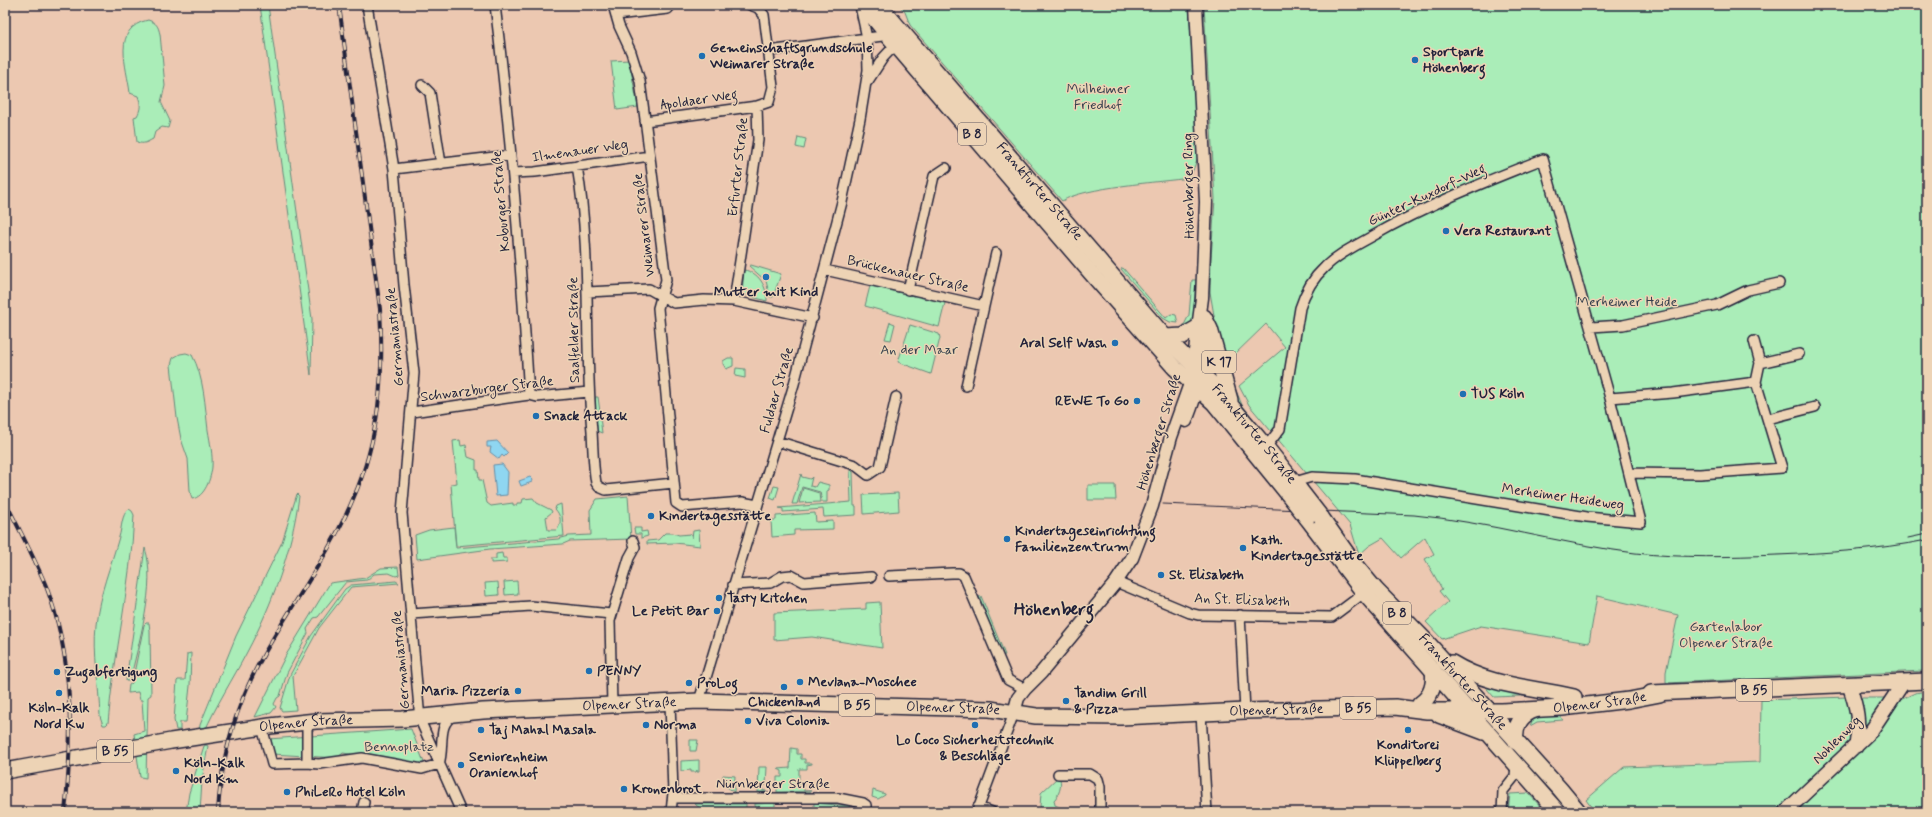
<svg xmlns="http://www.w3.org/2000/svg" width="1932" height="817" viewBox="0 0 1932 817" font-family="Mynerve,sans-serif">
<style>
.green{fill:#aaedb8;stroke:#66887a}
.water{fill:#8fd6f1;stroke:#638ea8}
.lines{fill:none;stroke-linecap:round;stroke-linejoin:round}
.minor-casing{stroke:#22223b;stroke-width:12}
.tertiary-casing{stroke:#22223b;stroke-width:15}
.secondary-casing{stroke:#22223b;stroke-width:16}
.primary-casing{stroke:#22223b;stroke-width:18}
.minor{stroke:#edd3b5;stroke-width:9}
.tertiary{stroke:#edd3b5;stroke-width:12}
.secondary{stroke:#edd3b5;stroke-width:13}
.primary{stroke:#edd3b5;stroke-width:15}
.tram{stroke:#22223b;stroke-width:1}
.rail-casing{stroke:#22223b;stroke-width:4}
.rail{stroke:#edd3b5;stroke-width:2.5;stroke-dasharray:8;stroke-linecap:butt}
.primary-bridge-casing{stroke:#22223b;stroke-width:18;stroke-linecap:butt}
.primary-bridge{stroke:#edd3b5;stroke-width:15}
.poi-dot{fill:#1f6fb2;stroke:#edd3b5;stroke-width:1.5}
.labels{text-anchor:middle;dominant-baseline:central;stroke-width:3;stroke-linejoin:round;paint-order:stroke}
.shield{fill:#edd3b5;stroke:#5f5760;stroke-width:1}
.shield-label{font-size:13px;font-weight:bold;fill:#22223b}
.poi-label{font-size:14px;font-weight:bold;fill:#22223b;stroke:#edd3b5;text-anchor:start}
.park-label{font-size:14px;fill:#36404e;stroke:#edd3b5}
.street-label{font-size:14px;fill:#22223b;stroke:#edd3b5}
.district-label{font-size:18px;font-weight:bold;fill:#22223b;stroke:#edd3b5}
</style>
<rect width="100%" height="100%" fill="#ecc8b1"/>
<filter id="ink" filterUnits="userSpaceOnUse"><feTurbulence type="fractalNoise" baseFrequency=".025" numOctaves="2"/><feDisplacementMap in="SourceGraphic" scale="8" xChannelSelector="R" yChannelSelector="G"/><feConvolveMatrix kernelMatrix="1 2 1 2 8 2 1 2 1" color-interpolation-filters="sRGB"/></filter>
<g filter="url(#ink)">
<path class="green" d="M260,5H268L312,319L311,375Z
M899,5H1189L1198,157L1190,178C1160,182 1084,187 1062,201L910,25L905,12Z
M1204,5H1927V660L1924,671L1666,683V672L1678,615L1597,596L1589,643L1481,626L1442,639L1426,622L1448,602L1439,591L1442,589L1425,559L1434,554L1425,537L1401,558L1383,538L1369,546L1359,555L1350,525L1249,405L1239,386L1285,347L1266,324L1232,357L1228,366L1223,368L1210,292L1211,259L1215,199Z
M148,20C157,23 158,26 160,34L165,86L161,102L170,121L168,128L162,127L155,132L153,139C147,142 144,145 137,142L134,117L137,116C141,109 141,104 138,96L130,93C127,67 111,28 148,20Z
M629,60L638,107L617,110L611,61Z
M798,137L806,139L804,149L796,147Z
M751,265L781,274L773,297H770L766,281L749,266Z
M1123,268L1166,318L1171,314L1176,315L1178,323L1170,322L1163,318L1121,269Z
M744,270C759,272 767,287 767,301L742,294Z
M1192,280H1196L1193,319L1191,324L1183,327L1189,315Z
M870,286L945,303L939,327L865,306Z
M890,322L895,324L891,340L885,339Z
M910,325L939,334L940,338L931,374L898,362Z
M186,353L192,355C204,377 205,406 208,430C210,442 213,455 212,467C211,478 205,497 192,499L190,491L188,459L181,439L177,418L171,365L173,358L180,354Z
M728,358H733V366L726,369L723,364V361Z
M736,368L745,369V378L735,376Z
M1232,381L1242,405L1268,437H1263L1238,405Z
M595,397H598L600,412L595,411Z
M596,417H600L602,433L597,431Z
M460,440L461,446L466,445L468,457L476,460V470H478L479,480H482L487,503L491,506L513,503V505H517V503H522L523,499L533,498L537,503L551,510L552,512L546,517L548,530H557C562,523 561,515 555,509L556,506L561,504L564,536L456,546L451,484L457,483L453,441Z
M850,469L853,472L854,506H856V515L824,517L823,509L783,512V509L779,508L851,502Z
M801,474L802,477L810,479L812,477L810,486L815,487L818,482L829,485V490L827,491V502H822L820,492L802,487L797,504H792Z
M1088,485H1115L1116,500H1088Z
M774,486L779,487L775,500L770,498Z
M803,488L819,493L820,502L799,503Z
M898,493L899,511L864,514L863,495Z
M297,494L299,496C292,550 273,603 247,652C233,679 216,705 204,733L199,732L200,725L236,636L282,542Z
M628,496L631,539L570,541L563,544L490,549L417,559L415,535L429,530L454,527L456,548L558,539L569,536L591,535L590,510L597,499Z
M129,509L132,511L134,515C131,585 114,653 108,723L106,725H103L100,716C99,685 93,655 96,624C99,594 111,566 119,537C122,529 121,514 129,509Z
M815,513L816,522L833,521V529L794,530V535L772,537L771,520H776V516Z
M634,528H641V532L647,531L648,536L641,538V534H635Z
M699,530L700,546L675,543L647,544V541L658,540L665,533H673L679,535L691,534L692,538L693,531Z
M145,548C157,584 138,644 130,681H126Z
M502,553L503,558H507V562L491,563V559H496V554Z
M398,567L399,575L396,576L389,573L374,574L367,580L346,582L318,617L314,618L307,629L308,633L287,673L280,696L277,698L274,704L276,707L271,713L255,717L286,655L330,583L365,578L381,568Z
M396,581L399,583L351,587L319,628L293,676L296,710L282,711L280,708L290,675L311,636L345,589L351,585Z
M517,581L518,594L505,595L504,582Z
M498,582L499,595L486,596L485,583Z
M979,596H981L1005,655L1002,656Z
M880,602L882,648L812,637L774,640V613L866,609V603Z
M146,623H149L150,631L151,695L148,697L146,778L140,777L134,734L144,731L142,700H140L138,692L128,693L129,685L132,683L144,625Z
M191,653L190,686L186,722H180V730H176L174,720L177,681L178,680H185L187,654Z
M1480,681L1545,695L1494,697Z
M1927,691V812H1792L1898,701L1915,693Z
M1848,697L1852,732L1848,746L1778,812H1595L1586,800L1624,767L1760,762L1761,700Z
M1857,698H1888L1862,734Z
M1558,713L1563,720L1537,722L1530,726L1534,716Z
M411,729L425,765L343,753L337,758L272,754L268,739Z
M690,740H698L696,751H690Z
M206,745L208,746L202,780L200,812H186L189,793L204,746Z
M791,748L797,749V754H801V759H805V763H812V764L807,765V769H799V784H803L804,791H811L777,792V777H782V771L778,769L790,768Z
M699,760V772H697V770L696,772H691V770L681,771V761Z
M759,767H767L766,785H762V790L766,791V792H758Z
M723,775L735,776L734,792L723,784Z
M1058,777L1060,779C1062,786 1059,795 1054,800L1055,805L1063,809H1067V812H1044L1040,806L1041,793Z
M873,790L885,794V795L878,799L872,797Z
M1528,793L1546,812H1508L1510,794Z
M775,803V807H758V812H755V804Z
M814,803L849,806L852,812H847V808H832V812H814Z
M695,804H746V812C731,812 706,816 695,804Z"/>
<path class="water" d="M497,441L508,453L504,457L502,455L499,459L490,452L491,447H487V442Z
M502,464L508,472L507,495L496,496L493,465Z
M530,477L533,480L532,482L521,486L519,481Z"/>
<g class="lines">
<g class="minor-casing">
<path id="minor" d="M367,5L394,169L404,285L414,373L402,513L420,720L461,812
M495,5C511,135 521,265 529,395
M613,5L619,26L631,52L640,81L666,280L658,308L676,503L682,507L742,502L757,505
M616,15L668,9L671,5
M768,51L890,35
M868,81L883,58L898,42
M422,85L430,93L441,164
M645,121L757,106
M577,166C592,255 584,343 592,431C593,448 593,466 596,483L599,487L606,490L674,483
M394,169L511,155
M513,173L535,172L650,156
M825,270L984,306
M908,290L934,176L946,168
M587,292L649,289L674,303L704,300L734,301L813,318
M734,301L758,140L757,106L769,102L773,87L764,15L758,8L750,5
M1591,327L1623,325L1717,305L1748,290L1779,283
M1760,363L1799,354
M966,386L996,253
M1610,398L1673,393L1756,382
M412,412L529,395L537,397L589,392
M1768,419L1815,407
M777,441L855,465L868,475L880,467L896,397
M1266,447L1280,429L1300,308C1305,292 1313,278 1325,267C1338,254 1355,246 1371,237C1425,206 1484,182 1543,159L1610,398L1641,522L1587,517L1355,479L1312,477L1291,483
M1630,473L1700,474L1782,468L1756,382L1760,363L1754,341
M889,576L952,573H959L964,576L1008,680L1025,689
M1116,582L1190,613L1198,615L1332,617L1364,593
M733,585L770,583L782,576L791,575L804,582L871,577
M411,614L531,606L611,614
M1240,615L1245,711
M699,701L794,384L842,202L860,119L868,70L867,38L860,6
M670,702L673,793L671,812
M612,705L610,621L629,558L635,547L633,541
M1201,714L1207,812
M262,727L272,764L307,763V722
M307,763L319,764L362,758L422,769L439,764
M439,764C445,747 436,723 455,715
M1058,774H1090L1098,779L1100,787V812
M673,798H838L863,803L866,805V812
M978,807L992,812
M362,812L364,802
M977,812L1014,713
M1502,812L1503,791L1515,776L1516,764"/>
</g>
<g class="tertiary-casing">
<path id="tertiary" d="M1186,421C1198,390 1207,360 1205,326
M1014,713L1018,698L1025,689L1041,673L1088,616L1116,582L1132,558L1152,506L1171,437L1191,381L1202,298L1206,202L1196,5"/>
</g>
<g class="secondary-casing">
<path id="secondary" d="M1849,685C1857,708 1860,721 1856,746
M1785,812L1871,731L1903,683"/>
</g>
<g class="primary-casing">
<g id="primary">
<path d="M863,5L896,45L1097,280L1175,368L1214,403L1288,494"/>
<path id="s1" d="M879,5L1165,337L1217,389L1266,447L1300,490"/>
<path d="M1204,317L1210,329L1230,400"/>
<path d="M1165,337L1183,336L1197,328"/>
<path id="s2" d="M1321,517L1355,565L1376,590L1426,641L1560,789L1579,812"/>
<path d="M1307,518L1364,593L1558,812"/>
<path d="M1452,663C1489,686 1531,687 1574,697"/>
<path d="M1651,693L1927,681"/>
<path d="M1420,704C1432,696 1435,684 1433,670"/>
<path d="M1439,715L1484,732"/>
<path d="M1516,742C1514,727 1520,715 1535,710"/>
<path id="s3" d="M5,771L171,741L270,726L316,721L403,719L483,711L699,701L990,709L1036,716L1121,717L1245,711L1395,707L1427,711H1502L1562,708L1629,700L1660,694"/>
</g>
</g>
<use href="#minor" class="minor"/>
<use href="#tertiary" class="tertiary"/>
<use href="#secondary" class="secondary"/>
<use href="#primary" class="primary"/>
<path class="tram" d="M1163,504L1414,515C1489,522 1560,544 1635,553C1682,558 1729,557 1777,555C1827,553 1877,550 1927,540
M1908,538L1927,534"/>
<g class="rail-casing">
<path id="rail" d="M5,501C19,529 34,557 46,586C74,659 73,736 65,812
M218,812C221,757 237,702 264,654C293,602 330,554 353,499C380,438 384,374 380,309L339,5"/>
</g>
<use href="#rail" class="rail"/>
<g class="primary-bridge-casing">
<path id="primary-bridge" d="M1300,490L1321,517
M1288,494L1307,518"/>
</g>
<use href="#primary-bridge" class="primary-bridge"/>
</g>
</g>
<g class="poi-dot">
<circle cx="702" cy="56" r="4"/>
<circle cx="1415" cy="60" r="4"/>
<circle cx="1446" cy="231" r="4"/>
<circle cx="766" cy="277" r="4"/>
<circle cx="1115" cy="343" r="4"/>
<circle cx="1463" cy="394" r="4"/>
<circle cx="1137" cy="401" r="4"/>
<circle cx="536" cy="416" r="4"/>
<circle cx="651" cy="516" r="4"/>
<circle cx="1007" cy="539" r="4"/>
<circle cx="1243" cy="548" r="4"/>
<circle cx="1161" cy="575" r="4"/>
<circle cx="719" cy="598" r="4"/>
<circle cx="717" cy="611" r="4"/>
<circle cx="589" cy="671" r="4"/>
<circle cx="57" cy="672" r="4"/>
<circle cx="800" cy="682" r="4"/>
<circle cx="689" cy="683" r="4"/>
<circle cx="784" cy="687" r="4"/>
<circle cx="518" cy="691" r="4"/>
<circle cx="59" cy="693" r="4"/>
<circle cx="1066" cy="701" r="4"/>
<circle cx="748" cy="721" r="4"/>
<circle cx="646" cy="725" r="4"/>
<circle cx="975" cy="725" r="4"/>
<circle cx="481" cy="730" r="4"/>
<circle cx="1408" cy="730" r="4"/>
<circle cx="461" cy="765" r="4"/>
<circle cx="176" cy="771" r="4"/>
<circle cx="624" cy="789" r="4"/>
<circle cx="287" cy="792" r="4"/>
</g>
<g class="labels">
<g class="shield">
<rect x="958" y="123" width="28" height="22" rx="3"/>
<rect x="1202" y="351" width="34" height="22" rx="3"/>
<rect x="1383" y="602" width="28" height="22" rx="3"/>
<rect x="1736" y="679" width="36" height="22" rx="3"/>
<rect x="839" y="694" width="36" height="22" rx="3"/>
<rect x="1340" y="697" width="36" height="22" rx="3"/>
<rect x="97" y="740" width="36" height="22" rx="3"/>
</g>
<g class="shield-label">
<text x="972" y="134">B 8</text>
<text x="1219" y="362">K 17</text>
<text x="1397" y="613">B 8</text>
<text x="1754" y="690">B 55</text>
<text x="857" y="705">B 55</text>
<text x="1358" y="708">B 55</text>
<text x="115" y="751">B 55</text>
</g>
<g class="poi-label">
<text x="710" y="48">Gemeinschaftsgrundschule<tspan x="710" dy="16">Weimarer Straße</tspan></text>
<text x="1423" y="52">Sportpark<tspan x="1423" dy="16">Höhenberg</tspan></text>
<text x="1454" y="231">Vera Restaurant</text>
<text x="766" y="292" text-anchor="middle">Mutter mit Kind</text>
<text x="1107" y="343" text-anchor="end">Aral Self Wash</text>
<text x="1471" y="394">TUS Köln</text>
<text x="1129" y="401" text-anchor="end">REWE To Go</text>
<text x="544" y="416">Snack Attack</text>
<text x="659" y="516">Kindertagesstätte</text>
<text x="1015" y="531">Kindertageseinrichtung<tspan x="1015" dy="16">Familienzentrum</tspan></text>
<text x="1251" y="540">Kath.<tspan x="1251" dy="16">Kindertagesstätte</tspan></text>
<text x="1169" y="575">St. Elisabeth</text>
<text x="727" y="598">Tasty Kitchen</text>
<text x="709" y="611" text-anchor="end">Le Petit Bar</text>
<text x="597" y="671">PENNY</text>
<text x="65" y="672">Zugabfertigung</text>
<text x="808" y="682">Mevlana-Moschee</text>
<text x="697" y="683">ProLog</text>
<text x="510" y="691" text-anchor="end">Maria Pizzeria</text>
<text x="1074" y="693">Tandim Grill<tspan x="1074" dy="16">&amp; Pizza</tspan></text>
<text x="784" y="702" text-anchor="middle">Chickenland</text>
<text x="59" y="708" text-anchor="middle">Köln-Kalk<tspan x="59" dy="16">Nord Kw</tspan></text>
<text x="756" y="721">Viva Colonia</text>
<text x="654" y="725">Norma</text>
<text x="489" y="730">Taj Mahal Masala</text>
<text x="975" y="740" text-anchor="middle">Lo Coco Sicherheitstechnik<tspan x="975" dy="16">&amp; Beschläge</tspan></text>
<text x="1408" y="745" text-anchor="middle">Konditorei<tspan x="1408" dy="16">Klüppelberg</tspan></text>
<text x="469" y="757">Seniorenheim<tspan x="469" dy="16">Oranienhof</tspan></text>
<text x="184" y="763">Köln-Kalk<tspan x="184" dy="16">Nord Km</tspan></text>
<text x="632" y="789">Kronenbrot</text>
<text x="295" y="792">PhiLeRo Hotel Köln</text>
</g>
<g class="park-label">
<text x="1098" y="89">Mülheimer<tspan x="1098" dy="16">Friedhof</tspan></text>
<text x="1627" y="302">Merheimer Heide</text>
<text x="919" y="350">An der Maar</text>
<text x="1726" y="627">Gartenlabor<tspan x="1726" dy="16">Olpener Straße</tspan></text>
<text x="399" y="747">Bennoplatz</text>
</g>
<g class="street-label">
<text transform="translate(699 100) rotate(-8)">Apoldaer Weg</text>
<text transform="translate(580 151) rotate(-8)">Ilmenauer Weg</text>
<text transform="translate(738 167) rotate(-84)">Erfurter Straße</text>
<text transform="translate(1189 186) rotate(-91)">Höhenberger Ring</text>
<text stroke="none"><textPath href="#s1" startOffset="246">Frankfurter Straße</textPath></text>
<text transform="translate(1427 195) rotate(-25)">Günter-Kuxdorf-Weg</text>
<text transform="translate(501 201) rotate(-95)">Koburger Straße</text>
<text transform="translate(644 225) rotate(-97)">Weimarer Straße</text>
<text transform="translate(908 274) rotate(13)">Brückenauer Straße</text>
<text transform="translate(574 330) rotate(-91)">Saalfelder Straße</text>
<text transform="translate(395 337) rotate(-95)">Germaniastraße</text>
<text transform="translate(487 389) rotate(-7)">Schwarzburger Straße</text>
<text transform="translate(777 390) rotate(-74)">Fuldaer Straße</text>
<text transform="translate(1159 432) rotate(-73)">Höhenberger Straße</text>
<text stroke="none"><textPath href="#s1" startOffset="570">Frankfurter Straße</textPath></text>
<text transform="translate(1563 497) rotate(8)">Merheimer Heideweg</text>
<text transform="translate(1242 600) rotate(2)">An St. Elisabeth</text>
<text transform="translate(401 660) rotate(-95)">Germaniastraße</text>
<text stroke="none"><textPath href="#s2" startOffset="218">Frankfurter Straße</textPath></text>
<text stroke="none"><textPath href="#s3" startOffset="1601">Olpener Straße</textPath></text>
<text stroke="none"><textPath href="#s3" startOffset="629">Olpener Straße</textPath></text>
<text stroke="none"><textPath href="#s3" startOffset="953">Olpener Straße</textPath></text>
<text stroke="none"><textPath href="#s3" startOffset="1277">Olpener Straße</textPath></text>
<text stroke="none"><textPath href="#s3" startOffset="305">Olpener Straße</textPath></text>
<text transform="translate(1837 740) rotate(-45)">Nohlenweg</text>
<text x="773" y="784">Nürnberger Straße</text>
</g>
<g class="district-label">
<text x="1054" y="610">Höhenberg</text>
</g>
</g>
<rect width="1932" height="817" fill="none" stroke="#edd3b5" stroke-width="20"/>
<rect x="10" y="10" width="1912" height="797" fill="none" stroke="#22223b" stroke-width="1.5" filter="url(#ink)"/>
</svg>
